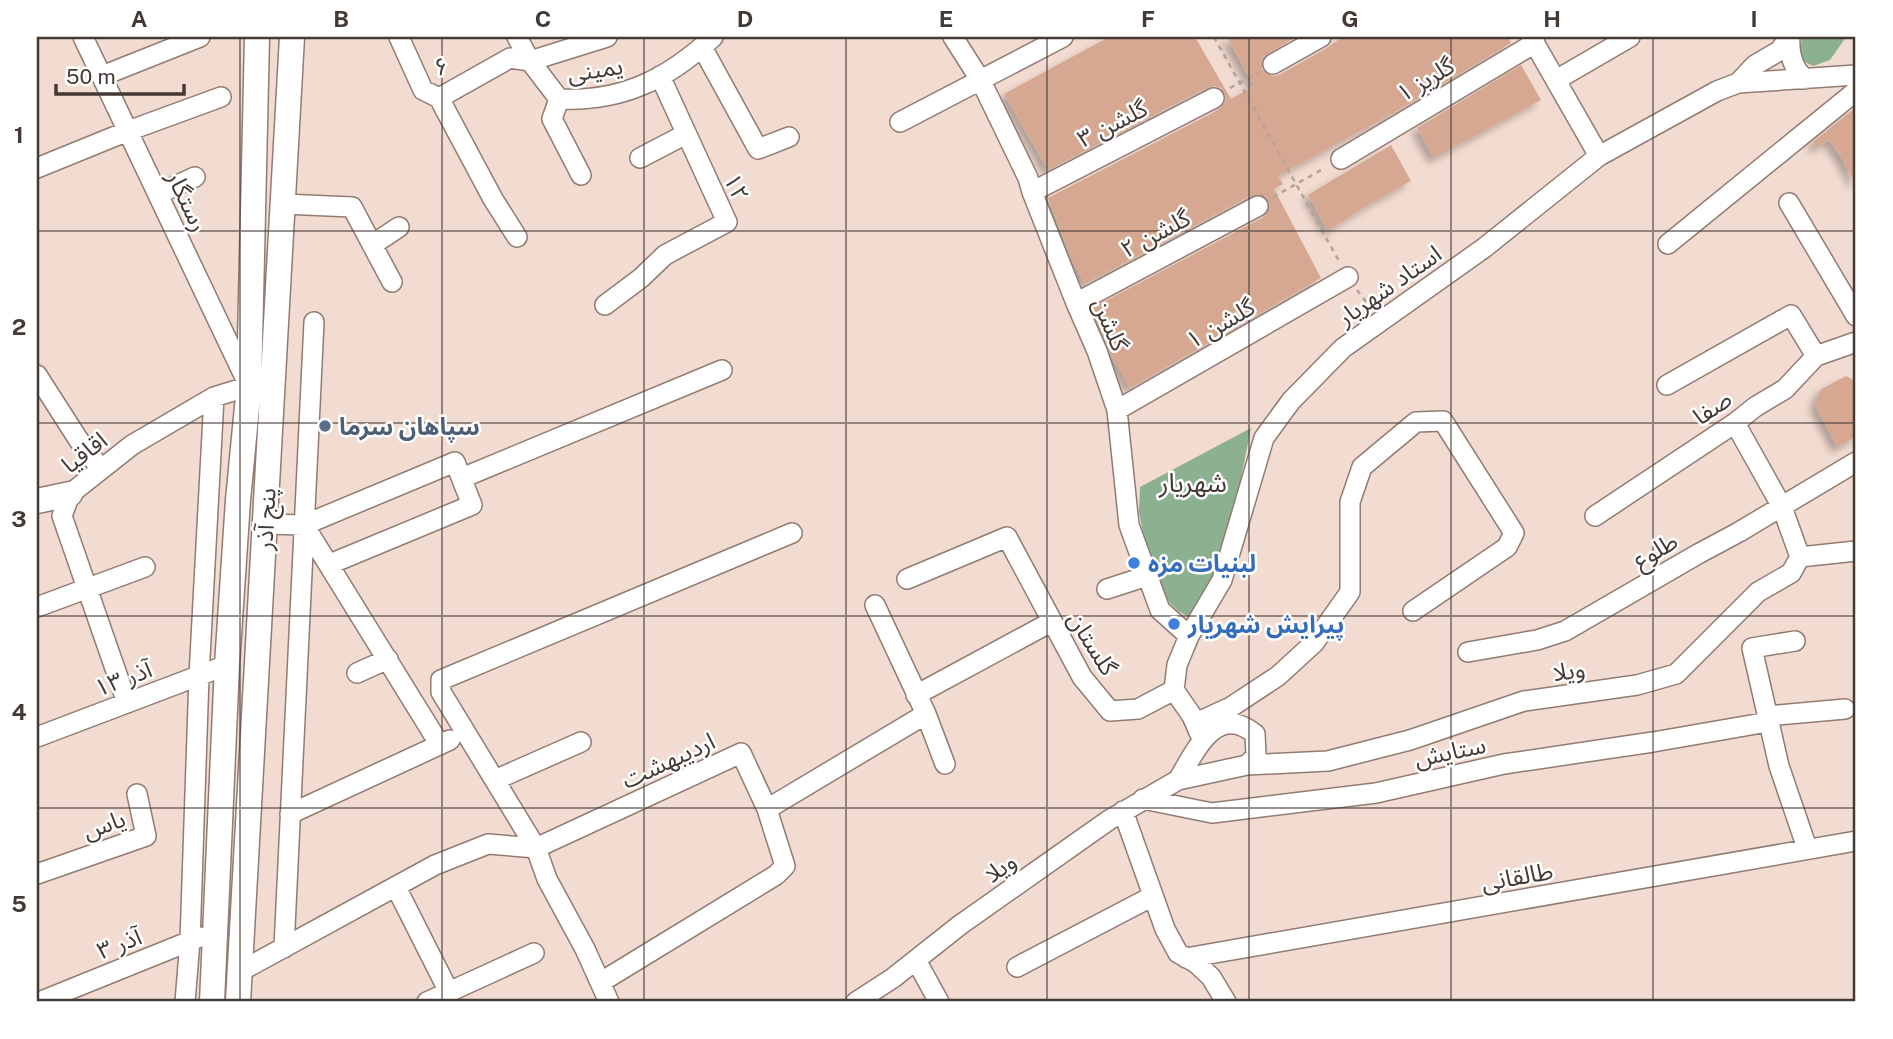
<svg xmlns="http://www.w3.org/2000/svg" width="1893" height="1039" viewBox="0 0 1893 1039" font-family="'Public Sans','Noto Sans Arabic',sans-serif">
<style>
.forest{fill:#8bb190}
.building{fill:#d6a892;filter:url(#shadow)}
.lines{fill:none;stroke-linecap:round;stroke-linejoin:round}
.minor-casing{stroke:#917c72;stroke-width:22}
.major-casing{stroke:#917c72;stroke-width:27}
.path{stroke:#b5a39a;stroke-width:2.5;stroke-dasharray:5 5;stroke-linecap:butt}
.minor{stroke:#fff;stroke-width:19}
.major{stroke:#fff;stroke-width:24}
.grid{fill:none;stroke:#433a36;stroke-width:2;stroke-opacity:0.55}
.service-dot{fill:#5c6f8a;stroke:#fff;stroke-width:2.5}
.shop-dot{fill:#3f7fe0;stroke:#fff;stroke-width:2.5}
.labels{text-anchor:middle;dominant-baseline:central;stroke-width:5;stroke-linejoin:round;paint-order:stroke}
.street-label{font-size:24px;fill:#433a36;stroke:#fff}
.service-label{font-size:24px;font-weight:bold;fill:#4e5e75;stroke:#fff;text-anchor:start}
.shop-label{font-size:24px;font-weight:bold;fill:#366cbe;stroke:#fff;text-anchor:start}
.neighbourhood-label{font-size:26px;fill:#433a36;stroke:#fff}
.neatline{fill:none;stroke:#433a36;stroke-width:2.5}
.grid-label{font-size:23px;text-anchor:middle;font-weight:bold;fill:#433a36}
</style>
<defs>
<filter id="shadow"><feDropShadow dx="-5.5" dy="5.5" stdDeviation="3.5" flood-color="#0004"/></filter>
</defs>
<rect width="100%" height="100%" fill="#f2dbd0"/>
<path class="forest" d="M1802,37H1846L1830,60L1813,66L1799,59Z
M1251,428C1238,491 1228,564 1191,618L1178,611L1165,598L1146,548L1139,512L1140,487Z"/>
<path class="building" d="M1109,37H1195L1231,99L1254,86L1227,37H1296L1263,57L1262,69L1272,76L1279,75L1327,48L1342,37H1508L1511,43L1395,112L1278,176L1283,184L1274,189L1321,278L1130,388L1111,355L1092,308L1264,217L1269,212L1270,206L1264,195H1252L1085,284L1073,262L1048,198L1220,109L1226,99L1221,88L1215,86L1208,87L1048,170L1004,94Z
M1521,65L1541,100L1434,158L1417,128Z
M1856,107V185L1841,157L1829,140L1816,148L1813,142Z
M1391,145L1411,181L1368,205L1328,231L1308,195Z
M1846,376L1852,379L1856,386V437L1837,447L1815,405L1820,390Z"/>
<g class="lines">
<g class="minor-casing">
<path id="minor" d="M83,37L249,386L214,397L132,445L70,494L62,516L127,703
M399,37L423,90L439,98L510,58L530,61L607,37
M517,37L530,61L559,99C622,102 668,79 713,37
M953,37L981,81L1028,178L1032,192L1076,303L1097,351L1117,410L1129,525L1160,610L1189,636
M1531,37L1599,156
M1790,37C1789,53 1792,68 1805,79
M702,47L758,149L789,137
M1273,64L1321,37
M102,76L200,37
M1556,80L1630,37
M1738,83L1755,65L1779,51L1790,37
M439,98L493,199L517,237
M559,99L552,119L581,175
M900,122L1063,37
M640,158L686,134
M1341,159L1535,43
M37,168L128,131L221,97
M1032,192L1214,98
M158,194L195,177
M1789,203L1856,316
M283,204L352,207L392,282
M1668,244L1856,91
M372,245L399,227
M1076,303L1258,206
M605,305L641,278L665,255L727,222L660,76
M37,375L78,439L100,468
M1667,385L1791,315L1816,356
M1117,410L1348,277
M1735,423L1782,507L1800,557
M462,478L722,370
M1595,516L1735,423L1755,407L1785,389L1816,356L1856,342
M265,524L304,525L440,745
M304,525L455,462L472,505L330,564
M907,579L1007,537L1082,677L1110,711L1138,709L1174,690
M1107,589L1147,576
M875,605L926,714L945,764
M37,607L145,567
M1795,641L1752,648L1779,766L1807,848
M1468,652L1537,640L1565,631L1698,554L1739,532L1856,462
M357,673L388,659
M916,695L1051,622
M1767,716L1845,709
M1196,723L1231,707L1278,676L1314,643L1350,592V502L1362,467L1416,422L1443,421L1514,533L1507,547L1413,611
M37,737L227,665
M1202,739L1192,716L1174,690L1177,665L1189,636L1222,580L1264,438L1291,401L1343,348L1484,248L1599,156L1717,91L1738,83L1856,75
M1247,765L1328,761L1410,740L1524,701L1637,685L1676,674L1758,592L1791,573L1800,557L1856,551
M495,780L581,742
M1143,799L1212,813L1376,793L1504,764L1653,742L1768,722
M767,809L926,714
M1123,811L1165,929L1178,953L1196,963L1211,977L1226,1002
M290,814L450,740
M37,874L146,836L137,794
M396,887L449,992
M284,948L314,322
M1186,958L1856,841
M916,960L939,1002
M1017,967L1153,896
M239,972L435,865L488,844L536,848L547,879L585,949L609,1002
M601,982L776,875L785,866L767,809L741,753L536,848L441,692V680L792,533
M39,1002L200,937
M185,1002L190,941L199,676L214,397
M427,1002L534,953
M856,1002L893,978L960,925L1109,820L1178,780L1247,765L1256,756L1255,734C1216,702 1195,752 1178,780"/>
</g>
<g class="major-casing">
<path id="major" d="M37,501L70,494
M212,1002L227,665L238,500L249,386L257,37
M238,1002L292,37"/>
</g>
<path class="path" d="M1214,37L1339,261
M1230,88L1258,73
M1273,197L1325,168
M1357,290L1370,307"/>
<use href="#minor" class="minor"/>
<use href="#major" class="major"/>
</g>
<path class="grid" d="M240,37V1002M442,37V1002M644,37V1002M846,37V1002M1047,37V1002M1249,37V1002M1451,37V1002M1653,37V1002M37,231H1856M37,423H1856M37,616H1856M37,808H1856"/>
<circle class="service-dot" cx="325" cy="426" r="7"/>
<g class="shop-dot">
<circle cx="1134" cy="563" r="7"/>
<circle cx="1174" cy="624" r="7"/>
</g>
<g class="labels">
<g class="street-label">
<text transform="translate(441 66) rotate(-21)">۶</text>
<text transform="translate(595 69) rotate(-9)">یمینی</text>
<text transform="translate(1425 79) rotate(-31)">گلریز ۱</text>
<text transform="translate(1112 123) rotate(-27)">گلشن ۳</text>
<text transform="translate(737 187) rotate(64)">۱۲</text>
<text transform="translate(188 201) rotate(65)">رستگار</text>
<text transform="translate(1155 233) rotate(-28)">گلشن ۲</text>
<text transform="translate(1389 285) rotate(-35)">استاد شهریار</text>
<text transform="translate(1220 323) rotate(-30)">گلشن ۱</text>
<text transform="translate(1111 324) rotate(67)">گلشن</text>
<text transform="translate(1712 407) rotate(-35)">صفا</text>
<text transform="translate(84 452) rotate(-38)">اقاقیا</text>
<text transform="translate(265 519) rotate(-87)">پنج آذر</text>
<text transform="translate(1655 550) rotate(-30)">طلوع</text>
<text transform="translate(1093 643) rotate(58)">گلستان</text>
<text transform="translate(1569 670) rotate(-8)">ویلا</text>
<text transform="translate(123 678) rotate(-21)">۱۳ آذر</text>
<text transform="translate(1450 751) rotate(-12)">ستایش</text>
<text transform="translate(668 760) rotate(-25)">اردیبهشت</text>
<text transform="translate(104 824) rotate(-19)">یاس</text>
<text transform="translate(1000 867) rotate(-35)">ویلا</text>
<text transform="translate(1517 876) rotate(-10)">طالقانی</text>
<text transform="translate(119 943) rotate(-22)">آذر ۳</text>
</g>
<g class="service-label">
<text x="339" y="426">سپاهان سرما</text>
</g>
<g class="shop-label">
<text x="1148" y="563">لبنیات مزه</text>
<text x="1188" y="624">پیرایش شهریار</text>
</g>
<g class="neighbourhood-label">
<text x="1193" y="482">شهریار</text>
</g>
</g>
<rect width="1893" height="1039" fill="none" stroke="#ffffff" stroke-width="77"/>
<path d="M56 84v10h128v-10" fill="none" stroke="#433a36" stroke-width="3.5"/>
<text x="66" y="84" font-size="21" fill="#433a36" stroke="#ffffff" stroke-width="5" paint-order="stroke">50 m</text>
<rect x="38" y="38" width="1816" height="962" class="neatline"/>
<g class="grid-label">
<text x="139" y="27">A</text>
<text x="341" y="27">B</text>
<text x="543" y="27">C</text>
<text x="745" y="27">D</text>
<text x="946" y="27">E</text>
<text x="1148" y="27">F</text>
<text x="1350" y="27">G</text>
<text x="1552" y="27">H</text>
<text x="1754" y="27">I</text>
<text x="19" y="143">1</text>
<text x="19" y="335">2</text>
<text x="19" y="527">3</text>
<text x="19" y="720">4</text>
<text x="19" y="912">5</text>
</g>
</svg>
